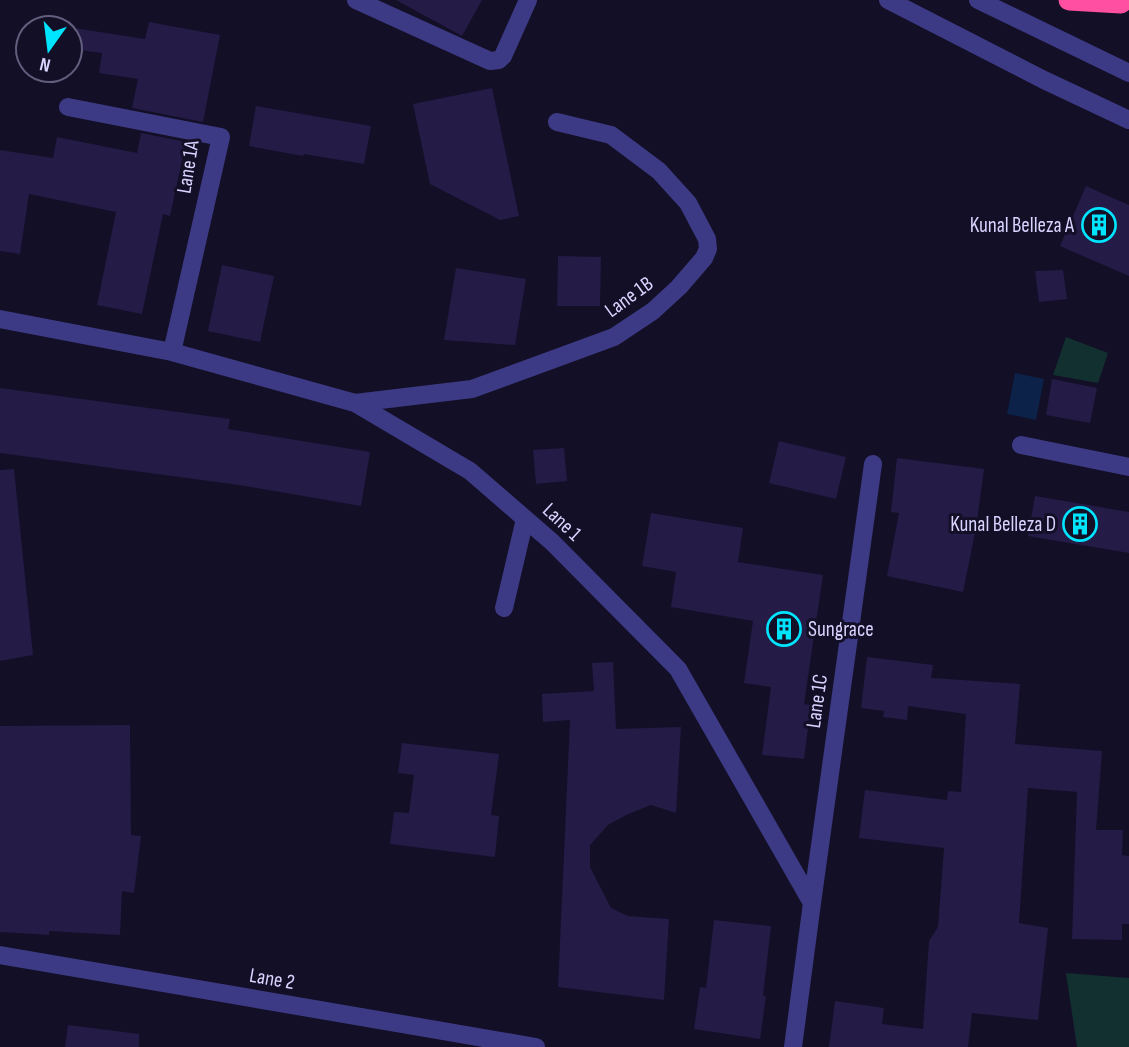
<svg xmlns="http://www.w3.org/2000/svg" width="1129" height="1047" viewBox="0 0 1129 1047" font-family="'Sofia Sans Condensed',sans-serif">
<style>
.green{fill:#12302f}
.water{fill:#0c2248}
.building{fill:#241b47}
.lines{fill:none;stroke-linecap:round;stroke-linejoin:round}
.minor{stroke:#3d3a85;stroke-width:18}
.highway{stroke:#ff4fa3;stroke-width:21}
.labels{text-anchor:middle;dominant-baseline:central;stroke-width:6;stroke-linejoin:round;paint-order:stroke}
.street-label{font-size:21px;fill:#d9d4ff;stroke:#130f26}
.poi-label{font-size:21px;fill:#d9d4ff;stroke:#130f26;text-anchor:end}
</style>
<rect width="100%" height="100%" fill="#130f26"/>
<path class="green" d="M1066,337L1108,353L1098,383L1053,375Z
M1066,973L1129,978V1047H1077Z"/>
<path class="water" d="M1015,373L1044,379L1036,420L1007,414Z"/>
<path class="building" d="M396,0H482L462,36Z
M149,22L220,35L203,122L132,108L138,79L99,73L102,53L71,49L74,28L145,39Z
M492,88L519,216L500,220L430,184L413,104Z
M256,106L371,126L364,164L304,154L303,156L249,146Z
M141,133L186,142L170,216L163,214L142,314L97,305L116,212L29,194L20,254L0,251V150L53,158L57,137L137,153Z
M1086,186L1129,205V276L1060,246Z
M558,256L601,257L600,306H557Z
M222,265L274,276L260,342L208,331Z
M456,268L526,279L515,345L444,340Z
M1063,270L1067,299L1039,302L1035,271Z
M1052,379L1097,388L1090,423L1046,415Z
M0,388L230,419L228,429L370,452L361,506L239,485L0,453Z
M779,441L846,457L836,499L769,483Z
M564,448L567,481L536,484L533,450Z
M897,458L984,469L976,528L963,592L887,576L899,513L891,512Z
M14,469L33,655L0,661V470Z
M1035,496L1129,512V553L1028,536Z
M651,513L743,528L738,562L823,575L804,704L811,705L804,759L762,755L771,687L744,683L753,621L671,607L676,572L642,566Z
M867,657L933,665L931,678L1020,684L1015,744L1102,751L1096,830H1123L1122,855L1129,856V924H1122V940L1072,939L1077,792L1028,788L1019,923L1048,928L1038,1020L972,1013L968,1047H829L835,1001L884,1008L882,1024L923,1029L929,941L938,927L944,848L859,838L865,790L947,800L948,791L961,792L966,714L908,706L907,720L883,717L884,711L861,708Z
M613,662L616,729L681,727L676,813L651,805L626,815L608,825L590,845V867L611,908L628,916L669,919L664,1000L558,987L570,720L543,722L542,694L594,691L592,663Z
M130,725L131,835L141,836L134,893L122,891L120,935L49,931V935L0,932V726Z
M402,743L499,754L491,815L499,816L495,857L390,844L394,812L409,813L414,775L398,773Z
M714,920L771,926L763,996H766L760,1039L694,1029L700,987L706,988Z
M68,1025L139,1034V1047H65Z"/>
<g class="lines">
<path class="minor" d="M356,0L490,61L499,60L503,56L528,0
M888,0L1044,80L1129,120
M978,0L1129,73
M68,107L221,137L172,352
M0,319L172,352L355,403L470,471L552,542L678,669L812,903L793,1047
M355,403L472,389L614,337L653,311L679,287L704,258L708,249L707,239L688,203L659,171L611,135L557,122
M1021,445L1129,467
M504,608L525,519
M812,903L873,464
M0,955L536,1047"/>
<path class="highway" d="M1069,0L1121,3"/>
</g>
<defs>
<g id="building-ring" transform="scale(1.75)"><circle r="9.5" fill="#130f26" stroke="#00e5ff" stroke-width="1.5"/><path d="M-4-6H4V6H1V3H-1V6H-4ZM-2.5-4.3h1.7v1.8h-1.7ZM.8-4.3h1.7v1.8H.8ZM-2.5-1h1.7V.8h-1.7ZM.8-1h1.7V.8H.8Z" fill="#00e5ff"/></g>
</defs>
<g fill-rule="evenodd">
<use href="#building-ring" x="1099" y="225"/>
<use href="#building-ring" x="1080" y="524"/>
<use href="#building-ring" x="784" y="629"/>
</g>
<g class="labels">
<g class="street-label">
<text transform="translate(188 167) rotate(-81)">Lane 1A</text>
<text transform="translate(629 297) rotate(-36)">Lane 1B</text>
<text transform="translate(562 522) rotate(43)">Lane 1</text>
<text transform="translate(817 701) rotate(-82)">Lane 1C</text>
<text transform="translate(272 979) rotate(10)">Lane 2</text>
</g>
<g class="poi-label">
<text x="1074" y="225">Kunal Belleza A</text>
<text x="1056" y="524">Kunal Belleza D</text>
<text x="808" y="629" text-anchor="start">Sungrace</text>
</g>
</g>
<g transform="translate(49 49) rotate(194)"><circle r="33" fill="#130f26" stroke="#625e7d" stroke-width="2"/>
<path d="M0-5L12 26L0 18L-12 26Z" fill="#00e5ff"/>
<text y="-10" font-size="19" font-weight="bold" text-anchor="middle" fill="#d9d4ff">N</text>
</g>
</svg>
